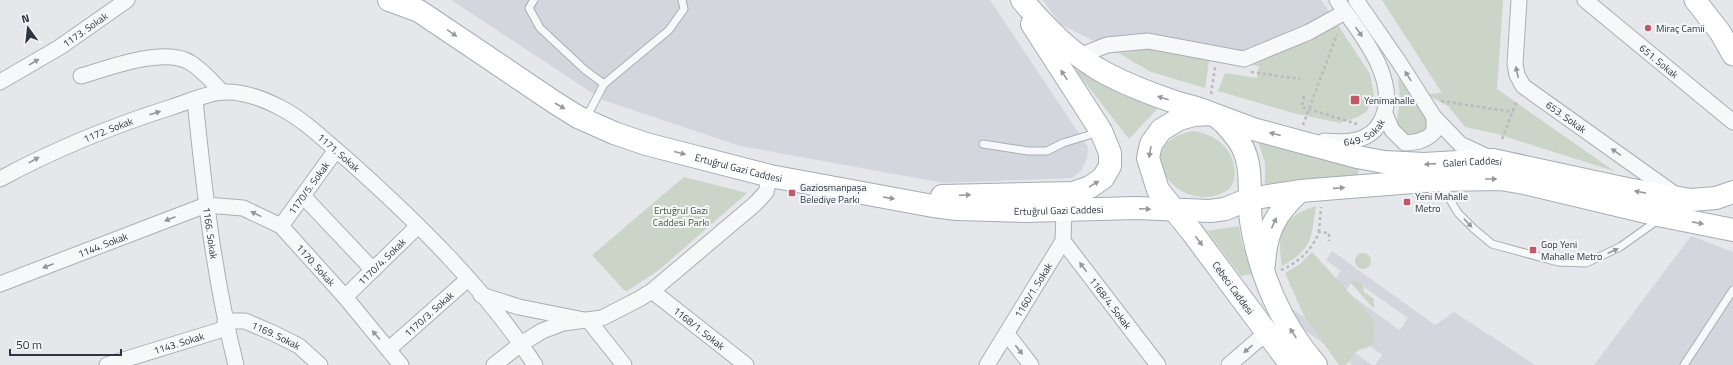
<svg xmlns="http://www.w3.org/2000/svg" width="1733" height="365" viewBox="0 0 1733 365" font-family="'Titillium Web',sans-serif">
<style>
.built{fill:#d3d6dc;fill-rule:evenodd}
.green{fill:#cad4c7}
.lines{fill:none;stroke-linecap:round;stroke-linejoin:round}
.lane-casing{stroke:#aaaeb5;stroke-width:9}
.street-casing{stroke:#aaaeb5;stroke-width:17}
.secondary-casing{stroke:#aaaeb5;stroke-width:23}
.primary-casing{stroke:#a5acb5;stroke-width:24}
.path{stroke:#b7babe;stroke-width:2.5;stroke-dasharray:3 3;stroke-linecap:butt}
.lane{stroke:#f7f8f9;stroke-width:7}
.street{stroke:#f7f8f9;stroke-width:15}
.secondary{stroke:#fff;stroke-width:21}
.primary{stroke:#fff;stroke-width:22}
.oneway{fill:#92969e}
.oneway2{fill:#969aa0}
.poi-dot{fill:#c15969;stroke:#f4f6f8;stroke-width:1.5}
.labels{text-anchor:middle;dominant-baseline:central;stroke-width:4;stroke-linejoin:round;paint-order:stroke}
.poi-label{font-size:10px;fill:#2e3542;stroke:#f4f6f8;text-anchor:start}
.street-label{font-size:10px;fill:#2e3542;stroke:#f4f6f8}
.park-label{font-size:10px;fill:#435c3d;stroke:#f4f6f8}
</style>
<rect width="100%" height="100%" fill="#e5e7eb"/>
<path class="built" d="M451,0H990L1088,147L1087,158L1081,171L1072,178L944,183L740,146L603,100Z
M1043,0H1321L1338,25L1246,64L1155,46L1120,54L1060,24Z
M1691,236L1733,252V365H1594Z
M1332,251L1435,325L1454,312L1535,365H1375L1382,355L1328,316L1320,328L1372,365H1353L1285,316L1291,308L1307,319L1341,271L1326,260ZM1354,280L1408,318L1400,330L1345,291Z"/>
<path class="green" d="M1382,0H1503L1497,89L1614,171L1497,134L1465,127L1449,107L1427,94L1442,93Z
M1338,25L1370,74L1374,95L1367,111L1358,117L1340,123L1293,113L1218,91L1225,73L1257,78L1259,66L1246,64Z
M1155,46L1210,54L1205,88L1151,72L1120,54Z
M1077,69L1117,91L1158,108L1129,139L1076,71Z
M1398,77L1428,121L1427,129C1414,139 1405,138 1397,123L1400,98Z
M1194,131C1205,133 1216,137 1224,146C1237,160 1241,187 1220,194C1171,212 1129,141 1194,131Z
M1258,141L1360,167L1357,178L1265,184V163Z
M684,177L747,193L659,270L627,291L624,290L592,255Z
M1316,206C1311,238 1313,249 1282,266C1276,233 1283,216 1316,206Z
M1239,226L1241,239L1252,274L1241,276L1207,231Z
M1312,252L1375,321C1371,328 1377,336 1373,343C1370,348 1364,348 1359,350C1353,353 1350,360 1346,365H1339L1304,316L1285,273L1300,264Z
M1355 261a8 8 0 1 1 16 0a8 8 0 1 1-16 0Z
M1353,280L1362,283L1364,292L1374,299V309L1350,282Z"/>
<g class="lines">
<g class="lane-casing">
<path id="lane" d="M534,0L529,8L540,28L585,70L604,84
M586,118L604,84L669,30L684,9L682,0
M983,144L1028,151H1047L1063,143L1099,132
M1440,183L1458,213L1474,229L1492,244L1558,262L1586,263L1620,247L1658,220
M1684,365L1733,290"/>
</g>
<g class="street-casing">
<g id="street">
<path d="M1356,0L1399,62L1434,117L1460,144L1490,158"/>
<path id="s1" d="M1519,0L1515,64L1517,75L1523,86L1676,195"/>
<path id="s2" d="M1585,0L1733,122"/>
<path d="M1079,56L1107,45L1148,41L1244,59L1309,32L1345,12"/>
<path d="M81,76C109,68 165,46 191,63C203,71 213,82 222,92"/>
<path id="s3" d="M0,82L60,47L127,0"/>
<path id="s4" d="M195,100C204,189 214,278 236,365"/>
<path d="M1385,114L1392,130L1405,143C1417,142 1425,141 1434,132V117"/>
<path id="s5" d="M1324,141C1345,143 1370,143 1381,121C1402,81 1359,32 1337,0"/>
<path id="s6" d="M0,179C55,149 112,126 172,107C188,102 207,93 223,92C243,91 264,99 281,108C306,121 327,143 349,161C417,222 485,288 535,365"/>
<path d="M303,196L373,270"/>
<path id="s7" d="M281,226L336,150"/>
<path id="s8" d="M1063,241L1158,365"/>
<path id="s9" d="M0,284L206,205L243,208L281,226L345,297L401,365"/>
<path id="s10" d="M652,291L746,365"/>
<path d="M481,295L519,307L589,321L624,365"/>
<path id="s11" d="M345,297L418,226"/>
<path id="s12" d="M225,321H245L273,333L299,346L320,365"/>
<path d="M1007,334L1031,365"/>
<path id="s13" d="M389,349L468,279"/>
<path id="s14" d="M107,365L227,328"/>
<path d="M494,365L521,344L542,331L563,323L602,318L639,299L652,291L755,204L766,192L770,176"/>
<path id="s15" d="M987,365L1063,241L1064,211"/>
<path d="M1229,365L1266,333"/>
</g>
</g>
<g class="secondary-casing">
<path id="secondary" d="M1695,0L1720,32L1733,55"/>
</g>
<g class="primary-casing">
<g id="primary">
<path id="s16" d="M389,0L419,11L554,102L578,117L614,133L646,144L770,176L933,206L957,209L1025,211L1136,208L1210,211L1225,209L1249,199L1300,191L1438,180L1500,179L1524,183L1663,216L1733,230"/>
<path d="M1022,0C1046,28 1072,55 1105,73C1128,85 1151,94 1175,102C1187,106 1201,108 1212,114C1221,118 1230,129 1236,137C1256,162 1247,191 1251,221C1259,273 1281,325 1316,365"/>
<path d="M942,196L1073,193L1090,187L1103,178L1110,166V153L1101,131L1032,24"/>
<path d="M1264,264C1266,230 1276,213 1300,191"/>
<path id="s17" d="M1291,365L1192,232L1158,190L1148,158L1151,144L1161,130L1179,119L1194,115L1213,114L1253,129L1357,157L1384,162L1424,164L1493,160L1627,189L1691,200L1716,198L1733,192"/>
</g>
</g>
<path class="path" d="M1251,72L1300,79
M1211,94L1215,67
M1304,96L1302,107L1357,124
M1441,101L1513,112
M1303,125L1337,34
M1502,139L1517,100
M1319,232L1321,207
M1281,270C1298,263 1313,249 1319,232L1329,233V241"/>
<use href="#lane" class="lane"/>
<use href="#street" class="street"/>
<use href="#secondary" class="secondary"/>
<use href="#primary" class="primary"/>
</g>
<defs><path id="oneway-solid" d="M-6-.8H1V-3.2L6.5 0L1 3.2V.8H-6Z"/></defs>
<g class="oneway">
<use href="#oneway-solid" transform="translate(1359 32) rotate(55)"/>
<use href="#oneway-solid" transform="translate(34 62) rotate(-31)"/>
<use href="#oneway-solid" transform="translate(1517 72) rotate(-103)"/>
<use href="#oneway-solid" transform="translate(1408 76) rotate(-122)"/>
<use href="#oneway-solid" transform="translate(155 113) rotate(-18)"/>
<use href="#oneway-solid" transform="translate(1616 152) rotate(-145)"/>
<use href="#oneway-solid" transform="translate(34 160) rotate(-29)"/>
<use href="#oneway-solid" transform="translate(256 214) rotate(-154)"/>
<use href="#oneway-solid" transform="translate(170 219) rotate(159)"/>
<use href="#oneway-solid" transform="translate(1468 223) rotate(47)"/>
<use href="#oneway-solid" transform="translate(1613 251) rotate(-25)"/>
<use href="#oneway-solid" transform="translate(48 266) rotate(159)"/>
<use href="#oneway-solid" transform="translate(1083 267) rotate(-127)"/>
<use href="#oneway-solid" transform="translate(376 335) rotate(-131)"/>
<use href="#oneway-solid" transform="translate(1248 349) rotate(139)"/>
<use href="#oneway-solid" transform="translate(1019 350) rotate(52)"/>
</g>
<g class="oneway2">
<use href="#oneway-solid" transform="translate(452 33) rotate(34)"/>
<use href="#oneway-solid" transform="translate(1064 75) rotate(-124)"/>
<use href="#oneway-solid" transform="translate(1163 98) rotate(-162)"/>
<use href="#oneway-solid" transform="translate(560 106) rotate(30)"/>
<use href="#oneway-solid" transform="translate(1275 134) rotate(-166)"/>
<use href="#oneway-solid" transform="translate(1150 152) rotate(100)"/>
<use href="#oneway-solid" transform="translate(680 153) rotate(15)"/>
<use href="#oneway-solid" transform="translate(1430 164) rotate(176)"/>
<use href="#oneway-solid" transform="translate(1491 179)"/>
<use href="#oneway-solid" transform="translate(1094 184) rotate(-31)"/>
<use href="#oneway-solid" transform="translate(1339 188) rotate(-4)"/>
<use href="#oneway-solid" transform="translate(1640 192) rotate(-169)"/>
<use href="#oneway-solid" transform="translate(965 195) rotate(-3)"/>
<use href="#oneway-solid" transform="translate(889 198) rotate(9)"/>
<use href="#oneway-solid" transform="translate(1145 209) rotate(3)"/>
<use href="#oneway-solid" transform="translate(1274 223) rotate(-65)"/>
<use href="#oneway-solid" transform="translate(1698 223) rotate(11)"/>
<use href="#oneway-solid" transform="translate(1199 241) rotate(53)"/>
<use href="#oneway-solid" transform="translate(1293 333) rotate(-123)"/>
</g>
<g class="poi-dot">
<circle cx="1648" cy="28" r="4"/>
<rect x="1350" y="95" width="10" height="10" rx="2"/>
<rect x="788" y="189" width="8" height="8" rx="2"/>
<rect x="1403" y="198" width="8" height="8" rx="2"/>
<rect x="1529" y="246" width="8" height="8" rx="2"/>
</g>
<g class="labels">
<g class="poi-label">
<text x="1656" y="28">Miraç Camii</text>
<text x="1364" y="100">Yenimahalle</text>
<text x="800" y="187">Gaziosmanpaşa<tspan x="800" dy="12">Belediye Parkı</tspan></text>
<text x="1415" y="196">Yeni Mahalle<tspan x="1415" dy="12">Metro</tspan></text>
<text x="1541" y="244">Gop Yeni<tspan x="1541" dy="12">Mahalle Metro</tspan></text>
</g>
<g class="street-label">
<text stroke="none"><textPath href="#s3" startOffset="100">1173. Sokak</textPath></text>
<text stroke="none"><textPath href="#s2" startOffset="96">651. Sokak</textPath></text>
<text stroke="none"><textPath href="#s1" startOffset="141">653. Sokak</textPath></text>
<text stroke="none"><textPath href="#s6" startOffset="119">1172. Sokak</textPath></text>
<text stroke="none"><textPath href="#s5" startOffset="43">649. Sokak</textPath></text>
<text stroke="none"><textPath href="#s6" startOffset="374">1171. Sokak</textPath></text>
<text stroke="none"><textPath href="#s17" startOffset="607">Galeri Caddesi</textPath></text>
<text stroke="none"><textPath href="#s16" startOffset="392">Ertuğrul Gazi Caddesi</textPath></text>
<text stroke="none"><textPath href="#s7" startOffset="47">1170/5. Sokak</textPath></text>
<text stroke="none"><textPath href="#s16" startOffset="716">Ertuğrul Gazi Caddesi</textPath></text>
<text stroke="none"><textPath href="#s4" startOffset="134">1166. Sokak</textPath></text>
<text stroke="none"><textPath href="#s9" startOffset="110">1144. Sokak</textPath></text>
<text stroke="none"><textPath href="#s11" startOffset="51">1170/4. Sokak</textPath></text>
<text stroke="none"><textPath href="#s9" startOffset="352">1170. Sokak</textPath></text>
<text transform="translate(1233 288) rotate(54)">Cebeci Caddesi</text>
<text stroke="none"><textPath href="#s15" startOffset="88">1160/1. Sokak</textPath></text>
<text stroke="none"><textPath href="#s8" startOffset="78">1168/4. Sokak</textPath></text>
<text stroke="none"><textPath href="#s13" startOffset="53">1170/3. Sokak</textPath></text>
<text stroke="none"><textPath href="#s10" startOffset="60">1168/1. Sokak</textPath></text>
<text stroke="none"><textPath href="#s12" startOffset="54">1169. Sokak</textPath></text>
<text stroke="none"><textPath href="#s14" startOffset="75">1143. Sokak</textPath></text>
</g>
<g class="park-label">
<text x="681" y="210">Ertuğrul Gazi<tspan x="681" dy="12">Caddesi Parkı</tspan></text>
</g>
</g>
<g transform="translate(28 28) rotate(345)" stroke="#f4f6f8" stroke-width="3" paint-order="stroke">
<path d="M0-3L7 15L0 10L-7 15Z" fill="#2e3542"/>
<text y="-6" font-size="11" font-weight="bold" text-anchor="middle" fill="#2e3542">N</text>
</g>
<path d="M10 349v6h111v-6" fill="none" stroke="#2e3542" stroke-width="2"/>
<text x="16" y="349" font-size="12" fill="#2e3542" stroke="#f4f6f8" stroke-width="3" paint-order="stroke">50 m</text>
</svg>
